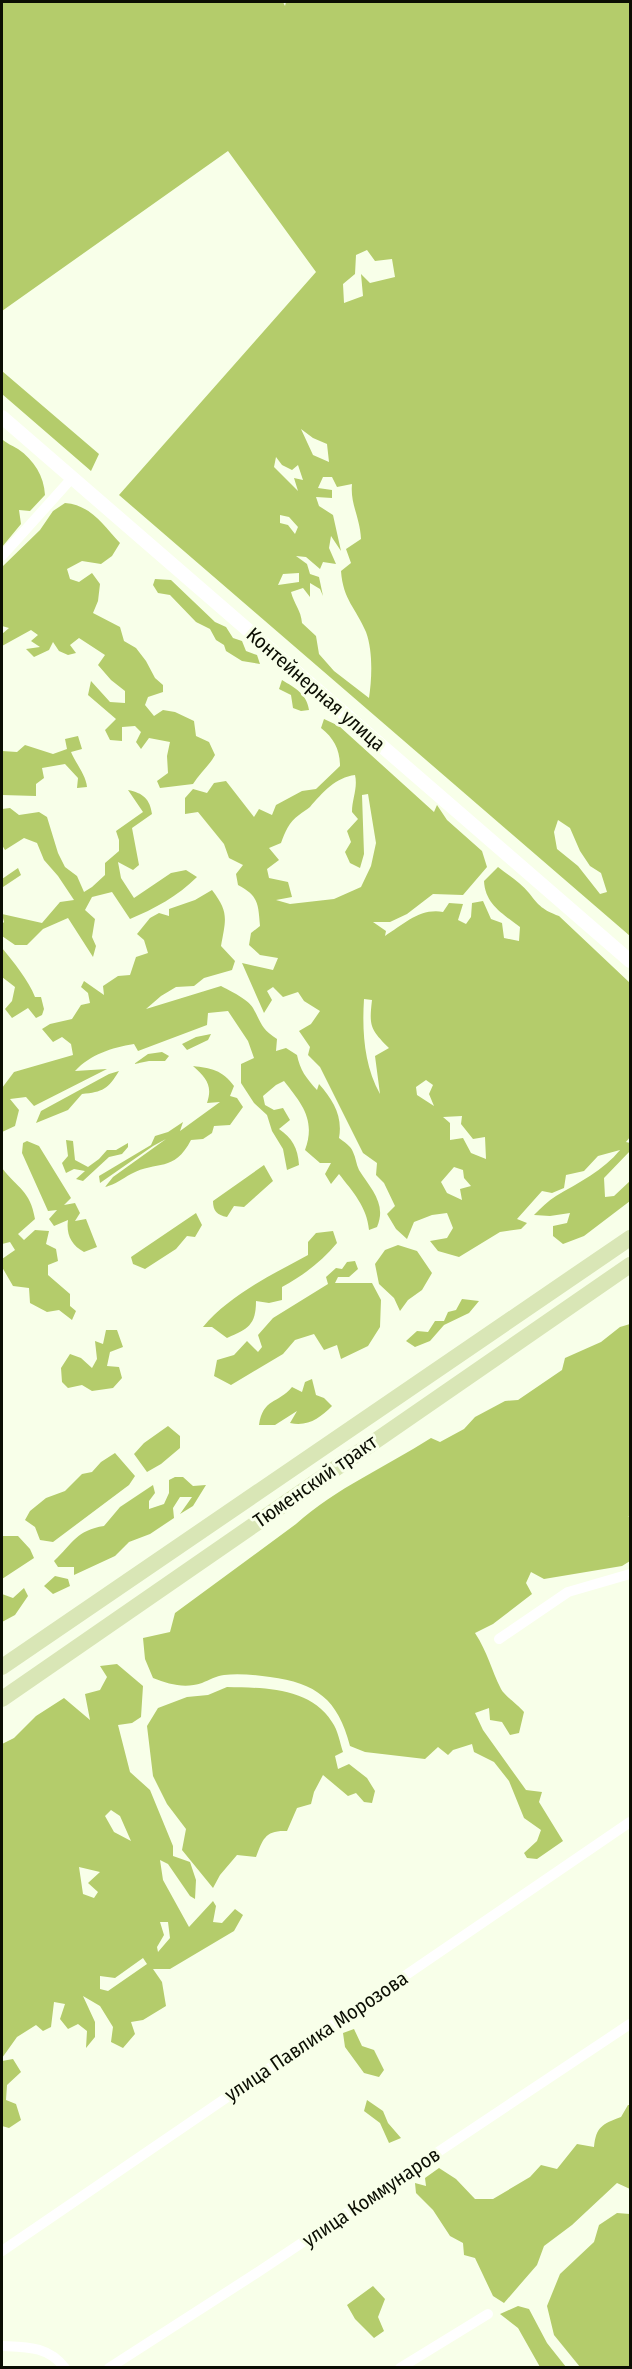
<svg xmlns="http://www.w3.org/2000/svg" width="632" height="2369" viewBox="0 0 632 2369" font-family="'Fira Sans Condensed',sans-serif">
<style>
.forest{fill:#b4cc6b;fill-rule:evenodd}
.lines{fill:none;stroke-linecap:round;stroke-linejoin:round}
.minor{stroke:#fff;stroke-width:10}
.tertiary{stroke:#fff;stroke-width:14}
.primary{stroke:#d9e6b6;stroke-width:16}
.labels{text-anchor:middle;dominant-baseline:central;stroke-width:6;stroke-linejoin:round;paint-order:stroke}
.street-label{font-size:20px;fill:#0b0e03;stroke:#f8ffe9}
</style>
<rect width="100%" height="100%" fill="#f8ffe9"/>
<path class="forest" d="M2,2H283L285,6L286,2H630V936L119,495L316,272L228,151L2,311ZM367,250L375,261L392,259L395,277L370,283L361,274L363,296L344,303L343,284L355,274L356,255ZM301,429L313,438L327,444L329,462L313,455ZM276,457L282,465L292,470L298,465L303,480L294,478L298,491L274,467ZM323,477H332L337,487L352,484C350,504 360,517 361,539L346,549L351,563L341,571C343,600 356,608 366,632C373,651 372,678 369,698L334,671L319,654L316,636L302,623C301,610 294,604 291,592L303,588L310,597V583L320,589L323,596L319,577L310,574L307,564L296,556L306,557L320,569L323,562L336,564L329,548L331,536L341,551L333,515L319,506L316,497L332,498V490L318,488ZM280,515L289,517L298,527L295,534L288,525L280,523ZM299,573V582L278,585L283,574ZM558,820L570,828L580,851L590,866L601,873L607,892L600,894L578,866L557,849L554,832Z
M2,371L99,454L91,471L2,394Z
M2,439C7,444 12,445 18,449C34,460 44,476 45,495L30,511L19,510L21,524L2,547Z
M65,503C91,505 103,525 120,543L112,556L101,564L82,561L67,569L70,579L79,582L92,573L100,584L98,601L93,613L120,627L124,641L136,648L146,661L155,678L163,685V692L148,697L145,705L154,716L163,710L175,712L194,721L196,736L209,742L215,755C209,766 200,773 193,784L160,788L157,781L168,773L167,756L170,742L149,738L141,749L136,742L141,732L135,726L122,727V741L110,740L105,730L116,719L88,695L91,681L110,702L125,703V691L111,680L98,665L105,655L79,638L70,645L76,653L68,655L59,651L53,642L49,650L34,657L26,649L40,647L31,641L38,635L31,630L2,646V634L9,628L2,626V567L40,530L53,511Z
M155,579L171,580L215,622L226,627L233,638L242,641L246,651L257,655L260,664L242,661L226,651L224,645L216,640L210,629L196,622L170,595L158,593L153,585Z
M282,680C295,688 307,694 309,710L301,711L293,708L291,695L279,689Z
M324,719L339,726L434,812L437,805L447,820L482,851L487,867L463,895L433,894L407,914L390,922H373L386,931L385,936C404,924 420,908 443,912L449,903L463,904L458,920L466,924L471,917L472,903L483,901L491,919L502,923L504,938L519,941L520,927C503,914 485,904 484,881L498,867C508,875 521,883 529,893C539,906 543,910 559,916L630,983V1137L626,1142L630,1143V1151L604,1178L605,1197L614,1196L630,1181V1201L584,1236L563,1244L553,1236V1226L567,1223L570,1213L550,1216L534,1215C541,1208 548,1201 556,1196C578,1183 604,1170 620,1150L598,1156L584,1171L566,1175L564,1188L552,1193L542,1191L517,1219L527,1223L521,1229L500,1232L459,1257L438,1251L430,1241L447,1238L453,1228L447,1213L432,1215L414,1222L407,1239L396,1229L387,1214L395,1206L384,1183L376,1175L377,1163L363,1153L320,1067L308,1055L310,1047L299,1031L311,1024L320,1011L304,1001L298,992L283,997L273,987L267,991L272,1000L264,1013L242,963L273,970L278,958L260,955L249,945L251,933L260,926C258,904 259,896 238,885L236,874L243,865L229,858L224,844L198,812L185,814V798L193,789L207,793L214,783L226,781L254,817L259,809L272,815L276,805L302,791L316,789L340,766C340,750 334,738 321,728ZM355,775C358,788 352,799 352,812L358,819L347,831L351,842L345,852L350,863L360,868L364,854L362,795L368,794L376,843L371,866L361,887L334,899L290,904L276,900L292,897L288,882L269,878L267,869L279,860L269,848L281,843C285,832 289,822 299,815C302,812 307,810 310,807C322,793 336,777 355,775ZM364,999L372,1000C369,1026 370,1029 389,1048L375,1056L380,1094C364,1065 362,1032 364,999ZM426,1080L433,1085L429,1094L434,1106L417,1095L416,1087ZM462,1116L461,1124L473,1139L485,1137L486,1159L471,1153L463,1138L450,1140V1123L443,1117ZM454,1167L463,1170L464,1178L471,1186L460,1189L462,1200L447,1193L441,1182Z
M78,736L82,749L71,752C76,764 86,775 87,787L77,788L78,778L65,764L42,768L44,778L36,784V796L2,795V751L17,752L25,745L53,754L67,749L65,739Z
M128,790C143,793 150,799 152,814L132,828L139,865L133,870L118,862L121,878L134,898L171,873L186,870L197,877C178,896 154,909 130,919L112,892L92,897L85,910L95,919L92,937L96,946L93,957L68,918L43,929L27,945H15L2,936V924L4,922L2,914L42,923L60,902L74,900L58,876L44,860L37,843L24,838L5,850L2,845V809L10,808L19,815L39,812L47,817L58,853L65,867L77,876L84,892L92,887L105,875V863L119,851V840L116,831L143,812Z
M18,868L21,875L3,887L2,894V879Z
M212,890C229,912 226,919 221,946L235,961L232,970L204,978L194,986L176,987L161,996L146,1009L221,986C230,991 248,999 253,1008C261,1022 261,1029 277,1039L276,1051L286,1048L297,1055C300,1070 306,1078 317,1090L319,1084C333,1100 343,1116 339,1138C344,1142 351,1146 353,1152C356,1158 356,1164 359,1170C371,1189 387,1204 377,1227L369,1230C367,1207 353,1192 339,1174L331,1184L325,1174L331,1163H320L305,1150C316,1120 302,1104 284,1081L276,1085L263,1096L265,1105L274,1110L283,1108L290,1120L279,1129C292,1138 298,1148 299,1165L287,1170L283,1149L272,1131L267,1115L254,1103L241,1083V1064L254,1058L248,1041L228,1011L208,1013L207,1025L138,1051L134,1044C111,1048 91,1054 75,1071L107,1069L34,1106L26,1097L10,1099L19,1110L15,1126L2,1132V1088L14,1072L73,1055L71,1044L62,1037L53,1042L42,1029L50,1024L72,1019L81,1005L90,1003L88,993L81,987L84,981L104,995L103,986L118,976L130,975L136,957L148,953L144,940L137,934L150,918L159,913L169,916V909L195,900Z
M2,948C13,961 29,981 35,997H41L44,1009L42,1015L36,1018L28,1008L12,1018L5,1009L12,1001L15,987L2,977Z
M211,1034L208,1040L187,1050L182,1044L196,1037Z
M162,1052L169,1056L165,1061H149L134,1064L148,1054Z
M193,1066C210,1068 223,1070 234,1086L230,1096L237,1098L243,1107L230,1125L214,1126L212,1133L203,1139L191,1140C174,1173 157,1160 131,1174C122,1179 116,1184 105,1187L113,1177L166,1139L153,1146L100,1183L99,1176L151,1145L155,1136L168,1132L183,1122L180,1131L220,1102L207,1103C213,1085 206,1078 193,1066Z
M119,1071C108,1089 103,1092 82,1094L68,1110L36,1123L41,1111L109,1074Z
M66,1140L73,1141L75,1160L88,1167L99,1159L107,1150H116L128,1143V1147L122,1154L109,1157L83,1181L76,1179L85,1171L74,1169L66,1173L62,1163L68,1156Z
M27,1141L39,1146L71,1198L64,1205L75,1203L80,1213L75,1221L86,1219L97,1247L84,1252C71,1245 66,1234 68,1220L54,1226L49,1219L57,1210L48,1211L22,1153L23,1143Z
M264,1165L273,1181L244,1207L234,1206L227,1217C217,1215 213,1211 213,1201Z
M2,1168C18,1189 30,1190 35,1219L18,1234L24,1240L35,1230L49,1231L46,1244L56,1249L58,1261L48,1265V1275L70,1294V1306L76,1311L72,1320L59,1310L47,1312L30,1303L29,1288L13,1286L2,1267V1259L15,1250L10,1242L2,1244Z
M196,1213L202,1225L195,1237L187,1236L176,1249L145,1269L133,1264L131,1257Z
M333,1231L337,1243C321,1262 304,1275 282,1287V1300L269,1303L256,1301C256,1325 248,1329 227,1338L212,1327H203C230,1295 271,1275 308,1255V1242L316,1233Z
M398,1245L417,1251L432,1273L422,1290L408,1300L400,1311L394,1298L379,1284L375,1264L385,1250Z
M355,1261L358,1269L349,1277H338L335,1283H372L381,1300L380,1327L368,1346L341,1359L337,1345L324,1350L314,1334L295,1340L283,1354L231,1385L214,1376L217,1360L234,1355L247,1341L258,1352L262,1347L258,1335L273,1318L328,1284L326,1277L336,1268L342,1269L347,1262Z
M462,1299L479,1301L469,1313L444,1325L430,1341L415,1347L406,1341L417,1331L428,1332L435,1321H444L448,1312L456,1310Z
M630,1324V1517L628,1516L630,1518V1561L622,1566L544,1579L531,1572L526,1583L532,1594L493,1624L475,1633C488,1653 491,1669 501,1689C504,1695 518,1705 524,1712L519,1733L510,1735L502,1722L490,1720L489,1708L475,1713L483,1730L526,1790L542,1792L539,1802L563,1841L537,1859L527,1858L524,1853L537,1841L541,1830L524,1818L509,1781L494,1762L474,1752L472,1744L453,1750L448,1755L438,1747L425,1759L365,1752L350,1746C338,1699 316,1683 270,1677C256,1675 238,1673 224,1675C216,1676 209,1680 202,1683C184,1689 169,1684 153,1678L145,1659L143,1638L170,1632L175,1613L296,1524C336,1488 386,1467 431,1438L440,1442L464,1429L475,1417L505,1401L518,1400L562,1370L565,1358L601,1342L620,1327Z
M106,1330H117L123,1347L110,1352L107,1366L119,1367L122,1378L113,1388L92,1391L82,1385L68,1388L62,1382L61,1368L70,1354L81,1358L92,1368L97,1359L95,1341L103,1344Z
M312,1379L316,1395L324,1398L332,1406C320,1418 308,1427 290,1423L297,1411L275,1425H259C263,1398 278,1404 292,1387L302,1392L305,1382Z
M168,1426L180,1436V1448L161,1464L147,1472L134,1454L144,1443Z
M115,1453L135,1476L129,1485L53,1542L40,1540L35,1527L25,1520L30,1511L46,1498L65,1491L82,1474L92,1472L101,1462Z
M175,1477H183L193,1486L206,1485L193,1506L180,1514L192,1497H180L173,1508L174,1518L150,1534L129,1542L115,1556L74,1575V1567H58L54,1561C73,1543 77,1530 104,1526L120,1507L153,1485L155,1493L149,1501V1509L164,1504L169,1493V1480Z
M2,1536H18L30,1549L34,1558L2,1579Z
M55,1576L68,1579L70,1586L53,1594L44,1586Z
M24,1588L28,1596L15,1615L2,1622V1594L13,1598Z
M117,1664L143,1686L141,1717L132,1723L118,1725L130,1772L150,1790L173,1846V1856L190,1862L196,1880L195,1899L190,1896L168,1864L160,1860L163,1880L189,1927L213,1901L216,1906L213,1922L222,1923L235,1909L243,1915L234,1931L170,1969H153L162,1982L166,2006L143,2020L131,2022L135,2034L123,2048L111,2042L113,2027L100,2006L83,1996L95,2022V2037L86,2048L87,2031L78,2024L68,2029L60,2019L65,2004L54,2002L51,2027L43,2031L36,2025L17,2037L2,2058V1744L14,1738L36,1716L64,1698L90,1720L85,1694L100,1690L107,1677L100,1666ZM111,1810L120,1816L131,1841L114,1832L105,1816ZM79,1867L100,1872L88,1883L98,1892L94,1898L83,1894ZM160,1922H168L170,1938L158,1952L157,1947L164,1935ZM143,1958L147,1964L108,1991L100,1989V1976L115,1978Z
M227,1687C264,1688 310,1687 332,1722C338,1730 340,1743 343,1752L335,1756L338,1769L349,1764L367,1778L375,1791L372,1803L364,1802L356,1793L348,1796L323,1775L314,1792L311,1804L297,1808L287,1831C265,1830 263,1839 256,1857L237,1855L220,1875L213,1888L182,1850L186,1829L167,1804L153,1776L147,1726L158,1708L187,1697L208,1695Z
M354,2029L362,2046L374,2050L384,2070L379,2077L364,2073L345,2047L343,2033Z
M13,2059L21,2072L7,2085L6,2100L16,2104L21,2120L9,2128L2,2126V2061Z
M367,2100L383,2111L388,2123L401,2138L389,2143L380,2123L364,2111Z
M628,2105H630V2189L617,2183L572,2225L544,2246L537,2265L504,2303L493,2296L475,2258L464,2255L463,2243L450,2236L433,2210L416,2193L415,2183L426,2186L425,2178L439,2168L456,2179L475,2199H493L530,2177L541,2165L557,2169L577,2144L594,2147C596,2127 602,2124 621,2117Z
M617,2213L630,2214V2367H580L554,2335L547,2306L560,2274L594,2242L599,2225Z
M373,2286L385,2299L378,2317L384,2331L374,2338L355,2319L347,2305Z
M518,2306L529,2309L547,2343L566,2367H540L518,2328L500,2314Z"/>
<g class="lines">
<path class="minor" d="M2,556L72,478
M499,1639L568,1592L630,1574
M2,2251L630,1822
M2,2346C27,2347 48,2346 65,2368
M109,2368L255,2274L630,2024
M400,2368L488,2314"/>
<path class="tertiary" d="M2,417L630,961"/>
<path class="primary" d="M2,1667L630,1238
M2,1699L630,1265"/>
</g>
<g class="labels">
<g class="street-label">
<text transform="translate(316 689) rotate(41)">Контейнерная улица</text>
<text transform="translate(315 1481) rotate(-35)">Тюменский тракт</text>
<text transform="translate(316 2036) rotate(-34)">улица Павлика Морозова</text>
<text transform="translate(371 2197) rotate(-34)">улица Коммунаров</text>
</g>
</g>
<rect width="632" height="2369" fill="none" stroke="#0b0e03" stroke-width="6"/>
</svg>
